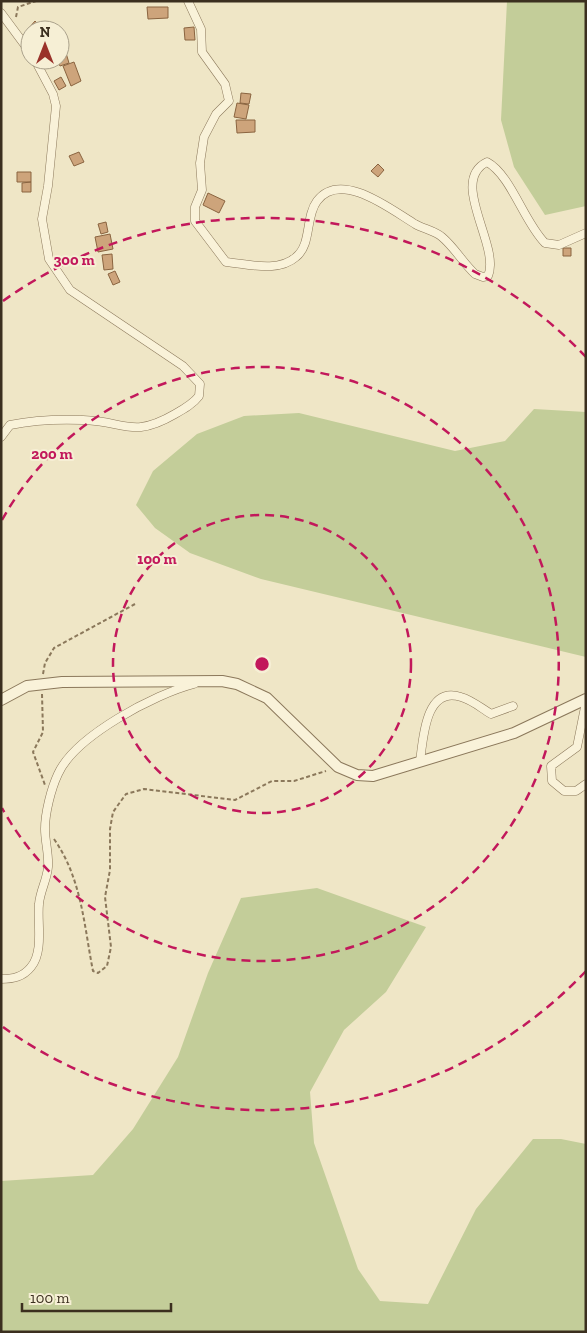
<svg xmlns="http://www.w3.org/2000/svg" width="587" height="1333" viewBox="0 0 587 1333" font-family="'Zilla Slab',serif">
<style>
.green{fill:#c3cd99}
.building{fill:#cda47b;stroke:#8a6440}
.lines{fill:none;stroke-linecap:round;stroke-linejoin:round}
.minor-casing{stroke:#8b785b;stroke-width:9}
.tertiary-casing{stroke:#8b785b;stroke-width:12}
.path{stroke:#8b785b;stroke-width:2;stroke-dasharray:4 2.5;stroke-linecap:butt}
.minor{stroke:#f9f2d9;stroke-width:8}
.tertiary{stroke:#f9f2d9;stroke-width:10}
.ring{fill:none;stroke:#c2185b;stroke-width:2.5;stroke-dasharray:9 6}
.centre{fill:#c2185b;stroke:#f6efd5;stroke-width:2.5}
.ring-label{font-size:15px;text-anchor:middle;font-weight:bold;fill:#c2185b;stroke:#f6efd5;stroke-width:4;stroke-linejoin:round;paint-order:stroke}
</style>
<rect width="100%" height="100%" fill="#efe6c6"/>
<path class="green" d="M507,1H586V206L545,215L514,167L501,120Z
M534,409L586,412V657L261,579L190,553L155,528L136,505L153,471L197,434L244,416L299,413L455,451L505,441Z
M317,888L426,927L386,992L344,1030L310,1092L314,1143L358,1269L380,1301L428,1304L476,1209L533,1139H561L586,1144V1332H1V1181L93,1175L133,1129L178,1057L208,973L241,898Z"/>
<path class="building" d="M147,7H168V18L148,19Z
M35,21L43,29V30L29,28Z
M194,27L195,40H185L184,28Z
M66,53L69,63L60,66L57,60H60V55Z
M74,62L81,81L71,86L63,66Z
M61,77L66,86L59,90L54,81Z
M241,93L251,94L249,104L240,103Z
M237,103L249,105L246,119L234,117Z
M236,120H255V132L237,133Z
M79,152L84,162L74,166L69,156Z
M378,164L384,170L378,177L371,171Z
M17,172H31V182H17Z
M31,182V192H22V183Z
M208,193L225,201L219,213L203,205Z
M106,222L108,232L101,234L98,224Z
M110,234L113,249L98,252L95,237Z
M563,248H571V256H563Z
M112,254L113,269L104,270L102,255Z
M115,271L120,282L113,285L108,274Z"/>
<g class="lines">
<g class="minor-casing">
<path id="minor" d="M188,1L201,29L202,52L225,84L229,101L216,114L204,137L200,163L202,190L195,207V221L226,262C248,264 278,273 296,257C312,244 305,217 317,201C341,169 393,211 415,224C424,229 435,231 442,237C455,248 463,263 475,274L483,277L488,276C501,246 448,181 487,162C511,175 524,222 545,243L559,245L586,233
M1,13L30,52
M1,437L10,425C34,420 59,419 83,420C125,421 132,439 175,414C184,409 193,404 199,396L200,384L183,366L70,290L49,259L42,219L48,186L56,106L53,94L35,60
M586,702L577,747L551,766L552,781L564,791H576L586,784
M420,762C423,740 425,685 461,697C472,700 481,708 491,714L513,706
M1,979C13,979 23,977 31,967C44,951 37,923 39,904C40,891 47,880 48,867C49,854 45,842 45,829C45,813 51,789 58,774C75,736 155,694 194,684"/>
</g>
<g class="tertiary-casing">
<path id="tertiary" d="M1,700L27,686L62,682L222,681L237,684L267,698L338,767L357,775L373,776L514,733L586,699"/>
</g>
<path class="path" d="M16,17L18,7L36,1
M43,674L45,663L54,648L135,604
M42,694L43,732L33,752L45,785
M54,839C82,879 84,926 93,971L98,973L107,966L111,947L105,897L110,870V829L113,812L126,794L144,789L235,800L272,781H294L326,771"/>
<use href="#minor" class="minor"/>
<use href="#tertiary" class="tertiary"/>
</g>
<g class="ring">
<circle cx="262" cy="664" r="149"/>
<path d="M2 520A297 297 0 1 1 2 808"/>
<path d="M586 971A446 446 0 0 1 3 1027M3 301A446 446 0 0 1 586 357"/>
</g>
<circle cx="262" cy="664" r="8" class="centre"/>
<g class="ring-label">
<text x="74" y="265">300 m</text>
<text x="52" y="459">200 m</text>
<text x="157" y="564">100 m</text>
</g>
<rect width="587" height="1333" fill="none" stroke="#3b2f1f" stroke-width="5"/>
<g transform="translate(45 45)"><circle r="24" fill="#f6efd5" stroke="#aba28c"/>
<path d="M0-4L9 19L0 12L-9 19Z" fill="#9a322a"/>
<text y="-8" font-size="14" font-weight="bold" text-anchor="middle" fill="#3b2f1f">N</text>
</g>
<path d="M22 1303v8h149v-8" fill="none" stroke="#3b2f1f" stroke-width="2.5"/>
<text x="30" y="1303" font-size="15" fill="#3b2f1f" stroke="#f6efd5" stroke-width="4" paint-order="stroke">100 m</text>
</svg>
